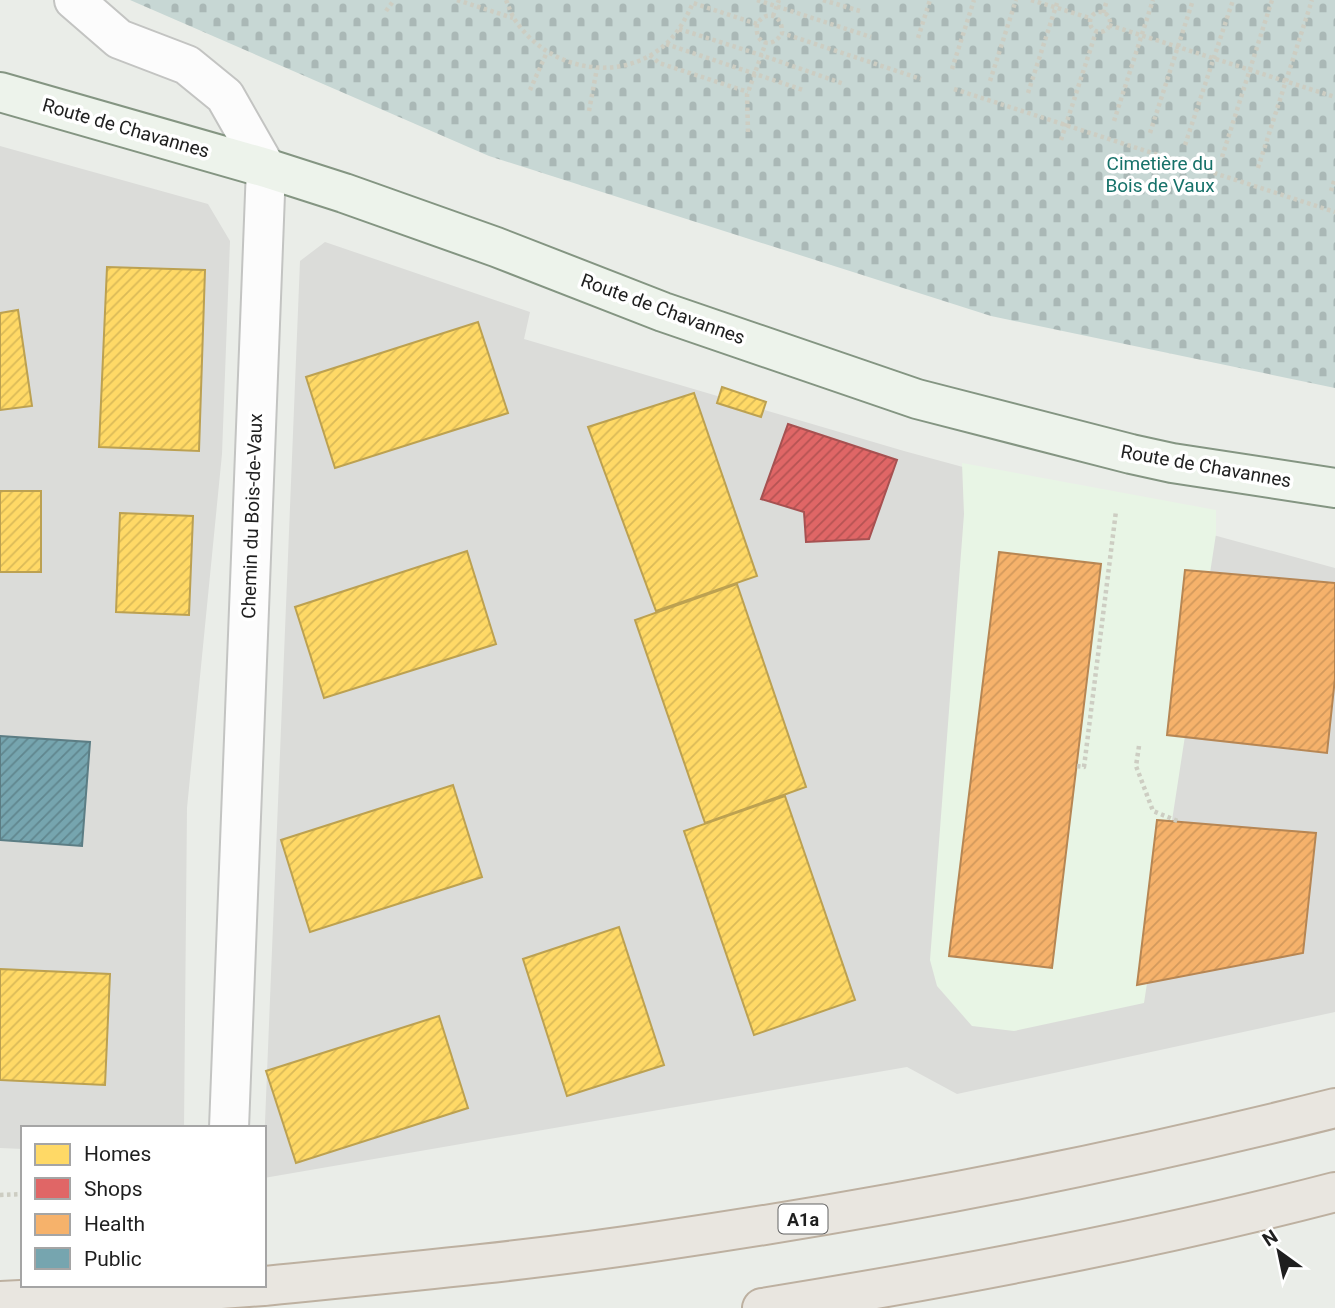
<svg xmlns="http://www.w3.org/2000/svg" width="1335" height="1308" viewBox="0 0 1335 1308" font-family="Roboto,sans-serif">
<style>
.residential{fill:#dbdcd9}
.education{fill:#e8f5e5}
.cemetery{fill:url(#cemetery-stones)}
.homes{fill:url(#homes-hatch);stroke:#bca151;stroke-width:2}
.shops{fill:url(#shops-hatch);stroke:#a65151;stroke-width:2}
.health{fill:url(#health-hatch);stroke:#b68654;stroke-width:2}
.public{fill:url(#public-hatch);stroke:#5c7d84;stroke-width:2}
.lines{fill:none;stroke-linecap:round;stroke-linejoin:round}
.minor-casing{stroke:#c3c4c2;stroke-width:42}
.secondary-casing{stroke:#849582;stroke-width:42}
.motorway-casing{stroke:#bdb0a0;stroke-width:42}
.path{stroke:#cdcdc2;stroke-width:4.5;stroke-dasharray:3.5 3.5;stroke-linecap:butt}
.minor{stroke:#fcfcfc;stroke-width:38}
.secondary{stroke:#edf3eb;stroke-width:38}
.motorway{stroke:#e9e6e0;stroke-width:38}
.motorway-bridge-casing{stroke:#bdb0a0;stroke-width:42;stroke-linecap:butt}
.motorway-bridge{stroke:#e9e6e0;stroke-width:38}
.labels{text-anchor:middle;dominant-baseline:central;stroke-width:7;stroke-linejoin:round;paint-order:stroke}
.shield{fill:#fff;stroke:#626262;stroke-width:2}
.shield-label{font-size:18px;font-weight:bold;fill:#1f1f1f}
.street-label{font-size:19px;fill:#1f1f1f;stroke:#fff}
.park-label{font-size:19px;fill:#17726a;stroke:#fff}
</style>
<defs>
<pattern id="cemetery-stones" width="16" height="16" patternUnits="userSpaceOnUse" patternTransform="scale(1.75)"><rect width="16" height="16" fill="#c7d7d4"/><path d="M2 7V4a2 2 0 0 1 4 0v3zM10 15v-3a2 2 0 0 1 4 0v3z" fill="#aab8b6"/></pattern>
<pattern id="homes-hatch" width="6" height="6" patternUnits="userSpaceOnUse" patternTransform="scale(1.75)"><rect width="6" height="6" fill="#ffd966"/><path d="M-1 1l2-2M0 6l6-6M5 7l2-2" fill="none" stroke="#daba58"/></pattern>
<pattern id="shops-hatch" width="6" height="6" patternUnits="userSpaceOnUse" patternTransform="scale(1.75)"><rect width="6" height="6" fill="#e06666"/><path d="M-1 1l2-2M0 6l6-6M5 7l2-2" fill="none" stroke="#b55353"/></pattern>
<pattern id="health-hatch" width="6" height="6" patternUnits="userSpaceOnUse" patternTransform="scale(1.75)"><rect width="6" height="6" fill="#f6b26b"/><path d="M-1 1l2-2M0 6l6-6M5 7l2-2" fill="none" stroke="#d2995c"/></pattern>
<pattern id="public-hatch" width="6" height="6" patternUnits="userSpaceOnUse" patternTransform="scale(1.75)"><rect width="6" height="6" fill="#76a5af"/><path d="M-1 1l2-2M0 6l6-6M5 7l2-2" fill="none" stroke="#60868e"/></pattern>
</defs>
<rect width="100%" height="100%" fill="#eaede8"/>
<path class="residential" d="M0,146L208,204L230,241L222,454L187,808L184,1128H23V1149L0,1148Z
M325,242L530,312L524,339L904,451L1335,568V1012L957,1094L907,1067L264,1178V1147L300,261Z"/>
<path class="education" d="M962,463L1216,510V534L1144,1003L1014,1031L972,1026L937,986L930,960L964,514Z"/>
<path class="cemetery" d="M130,0H1335V388L991,316L489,156Z"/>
<path class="homes" d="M107,267L205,270L199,451L99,447Z
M18,310L32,406L0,410V313Z
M478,322L508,413L335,468L306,377Z
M722,387L766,402L761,417L717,403Z
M694,393L757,576L656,611L588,427Z
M0,491H41V572H0Z
M120,513L193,516L189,615L116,612Z
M467,551L496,644L324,698L295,607Z
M737,584L806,787L705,823L635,620Z
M453,785L482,877L310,932L281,840Z
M785,796L855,1000L754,1035L684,831Z
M619,927L664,1065L567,1096L523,959Z
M0,969L110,974L105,1085L0,1080Z
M439,1016L468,1108L296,1163L266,1071Z"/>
<path class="shops" d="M788,424L897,460L869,539L806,542L804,512L761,499Z"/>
<path class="health" d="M999,552L1101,564L1052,968L949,956Z
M1185,570L1335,583V678L1327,753L1167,735Z
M1157,820L1316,833L1303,953L1137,985Z"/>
<path class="public" d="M0,736L90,742L82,846L0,840Z"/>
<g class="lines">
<g class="minor-casing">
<path id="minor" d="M74,0L119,39L187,65L225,96L266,168L229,1128"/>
</g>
<g class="secondary-casing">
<path id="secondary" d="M0,92L266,168L344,193L496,247L663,312L917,399L1131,454L1172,463L1335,488"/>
</g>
<g class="motorway-casing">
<path id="motorway" d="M263,1286C396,1273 528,1261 660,1241C887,1208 1112,1164 1335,1108
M0,1301L179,1292
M762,1308C954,1277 1147,1241 1335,1192"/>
</g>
<path class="path" d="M457,0L513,18
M506,0C509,7 511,14 515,20C548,70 620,85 666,44C678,33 686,18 693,3L757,24C766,9 783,15 782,33L921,79
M757,0L871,37
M823,0L860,11
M1031,0L1090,18
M386,11L394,0
M1090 22a10 10 0 1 1 20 0a10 10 0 1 1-20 0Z
M1103,13L1107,0
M773,16L779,0
M757,24C754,44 772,50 782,33
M1109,25L1335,97
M679,29L761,55L844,84
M918,38L930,0
M666,44L803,90
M650,55L659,63L748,92
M952,69L974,0
M990,81L1016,0
M954,89L1335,212
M530,90L547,52
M1028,93L1058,0
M589,111L597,68
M1114,121L1153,0
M748,132L747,95L766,42
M1150,133L1193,0
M1061,140L1096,32
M1185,145L1233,0
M1222,157L1272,0
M1258,168L1312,0
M1331,191L1335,178
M1139,746L1136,766L1153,811L1180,822
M1077,766L1084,767L1116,511
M0,1195L23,1194"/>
<use href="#minor" class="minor"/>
<use href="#secondary" class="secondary"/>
<use href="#motorway" class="motorway"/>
<g class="motorway-bridge-casing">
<path id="motorway-bridge" d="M179,1292L263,1286"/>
</g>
<use href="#motorway-bridge" class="motorway-bridge"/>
</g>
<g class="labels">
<rect class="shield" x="778.5" y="1204.5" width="49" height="29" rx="5"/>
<g class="shield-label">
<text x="803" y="1219">A1a</text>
</g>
<g class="street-label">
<text transform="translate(126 128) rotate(16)">Route de Chavannes</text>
<text transform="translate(663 309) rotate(20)">Route de Chavannes</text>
<text transform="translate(1206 466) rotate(10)">Route de Chavannes</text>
<text transform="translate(252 516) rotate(-88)">Chemin du Bois-de-Vaux</text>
</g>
<g class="park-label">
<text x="1160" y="163">Cimetière du<tspan x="1160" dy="22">Bois de Vaux</tspan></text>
</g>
</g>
<rect x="21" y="1126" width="245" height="161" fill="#ffffff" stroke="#a5a5a5" stroke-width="2"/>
<rect x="35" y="1144" width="35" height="21" fill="#ffd966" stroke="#a5a5a5" stroke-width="2"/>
<text x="84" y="1161" font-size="21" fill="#1f1f1f">Homes</text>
<rect x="35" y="1178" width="35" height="21" fill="#e06666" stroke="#a5a5a5" stroke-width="2"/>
<text x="84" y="1196" font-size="21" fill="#1f1f1f">Shops</text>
<rect x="35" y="1214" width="35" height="21" fill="#f6b26b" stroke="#a5a5a5" stroke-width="2"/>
<text x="84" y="1231" font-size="21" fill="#1f1f1f">Health</text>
<rect x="35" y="1248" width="35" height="21" fill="#76a5af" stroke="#a5a5a5" stroke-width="2"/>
<text x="84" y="1266" font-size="21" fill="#1f1f1f">Public</text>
<g transform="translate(1279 1252) rotate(327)" stroke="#ffffff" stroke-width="5" paint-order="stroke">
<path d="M0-5L12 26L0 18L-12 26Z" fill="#1f1f1f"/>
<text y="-10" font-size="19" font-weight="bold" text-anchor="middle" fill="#1f1f1f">N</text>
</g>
</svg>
